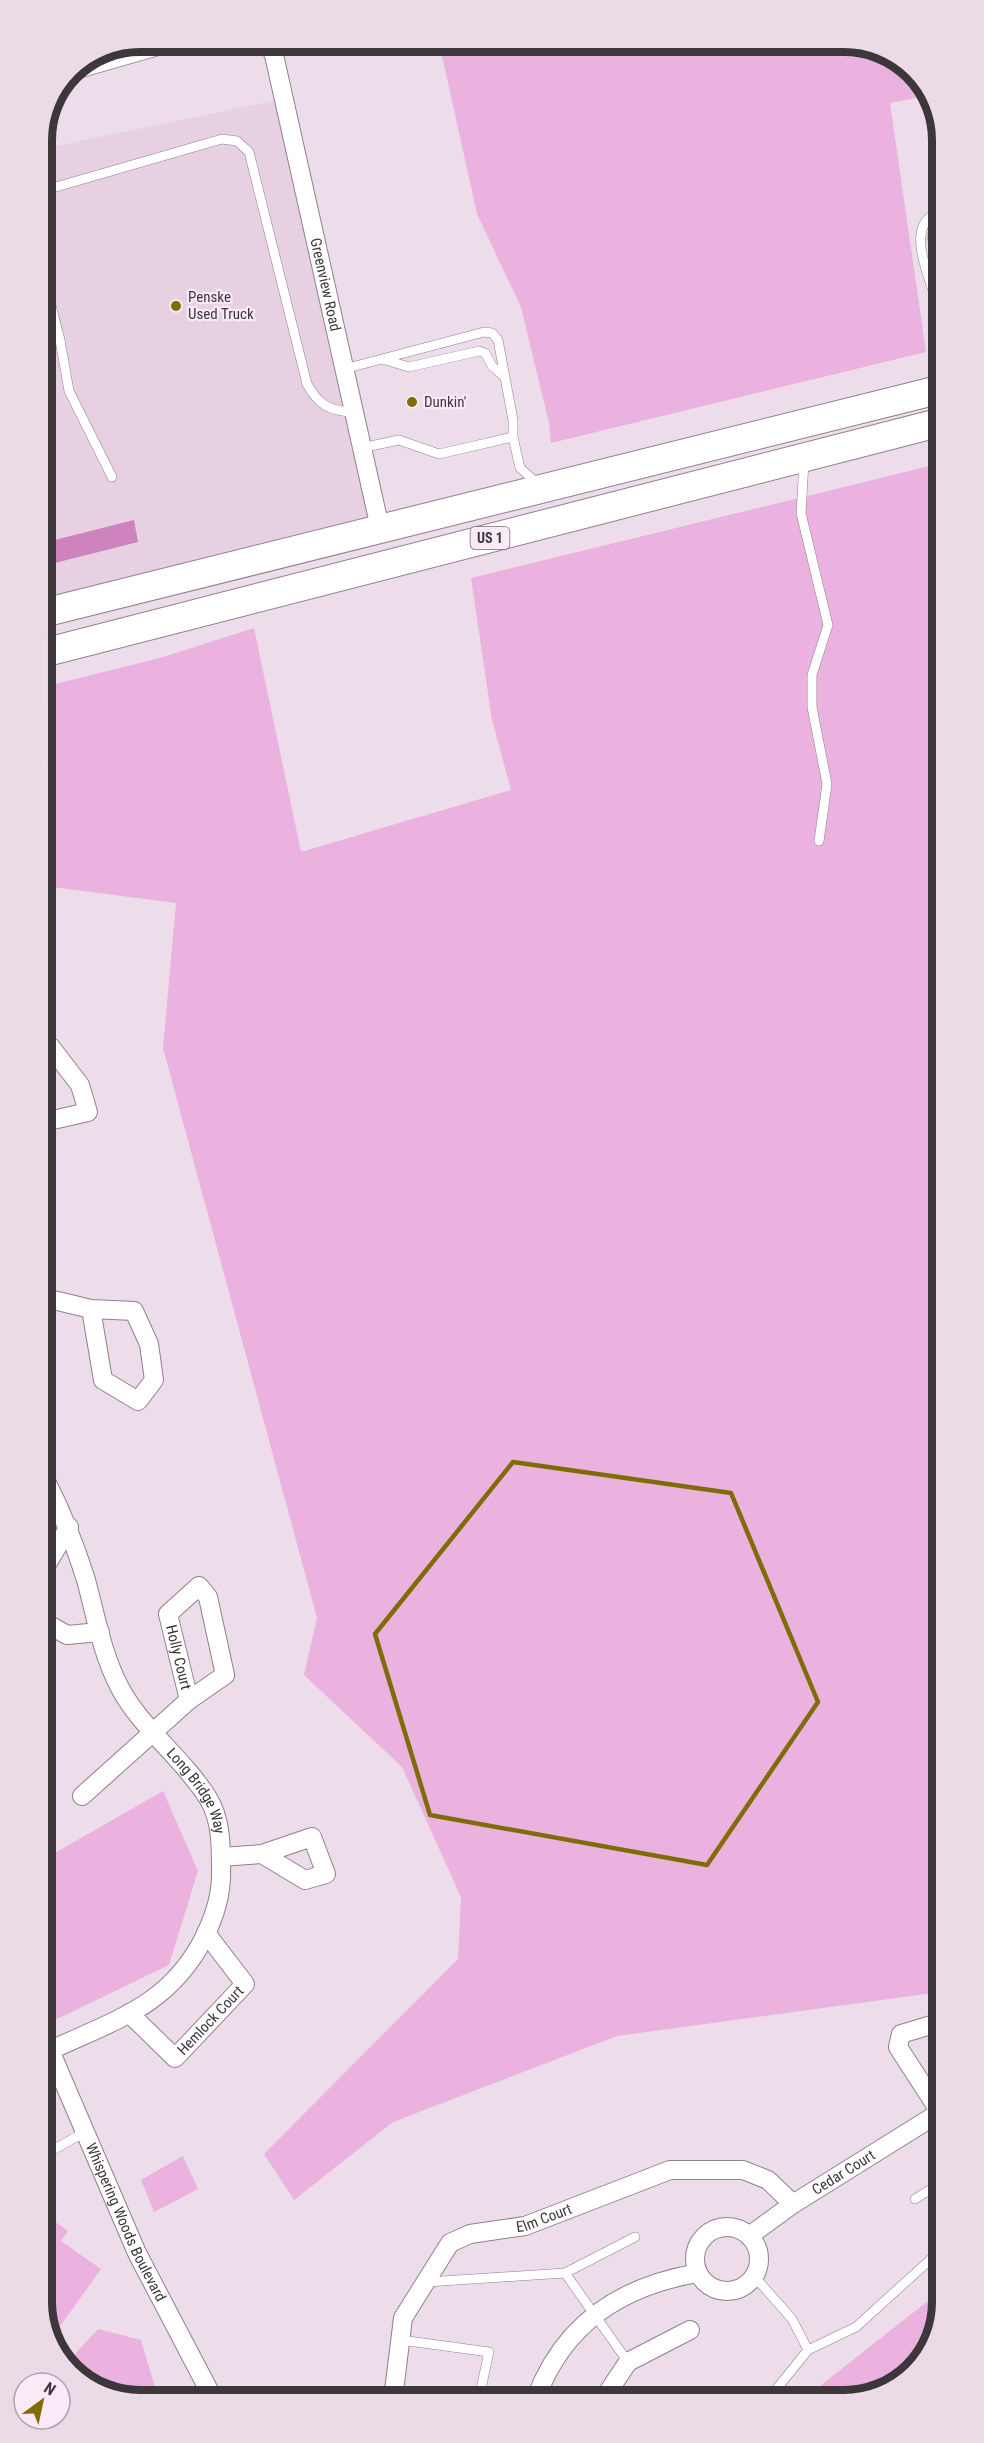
<svg xmlns="http://www.w3.org/2000/svg" width="984" height="2443" viewBox="0 0 984 2443" font-family="'Roboto Condensed',sans-serif">
<style>
.built{fill:#e7d0e2}
.green{fill:#ebb2df}
.water{fill:#ce83bf}
.lines{fill:none;stroke-linecap:round;stroke-linejoin:round}
.service-casing{stroke:#90818d;stroke-width:10}
.minor-casing{stroke:#90818d;stroke-width:20}
.trunk-casing{stroke:#90818d;stroke-width:30}
.service{stroke:#fff;stroke-width:9}
.minor{stroke:#fff;stroke-width:18}
.trunk{stroke:#fff;stroke-width:28}
.marked{fill:none;stroke:#7f6c06;stroke-width:4.5;stroke-linejoin:round}
.poi-dot{fill:#7f6c06;stroke:#fae9f6;stroke-width:2}
.labels{text-anchor:middle;dominant-baseline:central;stroke-width:4.5;stroke-linejoin:round;paint-order:stroke}
.shield{fill:#fae9f6;stroke:#766c74;stroke-width:1.5}
.shield-label{font-size:14px;font-weight:bold;fill:#3d373c}
.street-label{font-size:15px;fill:#3d373c;stroke:#fae9f6}
.poi-label{font-size:15px;fill:#3d373c;stroke:#fae9f6;text-anchor:start}
.rim{fill:none;stroke:#3d373c;stroke-width:8}
</style>
<rect width="100%" height="100%" fill="#eddce9"/>
<path class="built" d="M283,99L380,528L43,613L42,149Z"/>
<path class="green" d="M439,42H850L904,63L927,96L890,103L926,352L551,443L549,423L521,307L477,214Z
M938,464L941,1992L617,2036L393,2122L294,2200L264,2154L458,1959L461,1897L402,1767L304,1675L317,1618L163,1048L176,903L44,886L43,687L160,658L254,628L301,852L511,790L492,720L471,578Z
M163,1791L198,1871L169,1965L55,2020L46,1999V1858Z
M183,2156L198,2189L154,2212L141,2180Z
M47,2216L68,2231L61,2241L101,2269L51,2339L47,2334Z
M942,2290V2303L922,2362L875,2396H807Z
M98,2329L141,2340L159,2401H134L80,2380L65,2359L72,2357Z"/>
<path class="water" d="M134,520L138,542L43,566V543Z"/>
<g class="lines">
<g class="service-casing">
<path id="service" d="M42,191L222,139L237,141L249,152L307,384C318,404 329,411 352,412
M937,213C904,226 930,279 937,302
M937,223L932,236L937,260
M43,274L60,340L69,391L112,477
M382,359L409,367L479,351L485,353L492,366L505,377
M344,369L484,332L492,333L498,340L513,420V437L520,468L537,483
M361,448L399,440L439,454L513,437
M804,462L801,513L828,625L812,675V707L827,784L819,841
M47,2149L51,2151L87,2131
M915,2199L942,2182
M565,2273L628,2362
M754,2276L792,2319L808,2350
M427,2282L565,2273L635,2237
M401,2340L489,2352L479,2398
M770,2397L808,2350L856,2327L942,2249"/>
</g>
<g class="minor-casing">
<g id="minor">
<path id="s1" d="M267,42L274,55L380,528"/>
<path d="M71,71L172,42"/>
<path d="M44,1050L50,1046L80,1085L88,1112L44,1122"/>
<path d="M45,1298L91,1309L134,1311L149,1344L154,1380L138,1401L103,1380L91,1309"/>
<path id="s2" d="M45,1479C62,1512 75,1545 86,1580C96,1617 102,1654 120,1688C141,1728 183,1758 208,1798C221,1819 221,1844 221,1868C222,1894 215,1915 204,1938C169,2006 115,2020 51,2050"/>
<path d="M45,1567L69,1527"/>
<path d="M46,1623L67,1635L100,1632"/>
<path id="s3" d="M82,1796L189,1700L225,1675L208,1597L199,1586L168,1614L189,1700"/>
<path d="M221,1857L262,1854L312,1837L326,1874L305,1880L262,1854"/>
<path id="s4" d="M129,2013L175,2058L245,1984L206,1933"/>
<path id="s5" d="M46,2041L137,2253L214,2400"/>
<path d="M940,2112L898,2047L901,2034L941,2022"/>
<circle cx="727" cy="2259" r="32"/>
<path id="s6" d="M749,2236L793,2204L942,2111"/>
<path d="M536,2398C564,2323 621,2286 698,2273"/>
<path d="M604,2398L628,2362L690,2330"/>
<path id="s7" d="M393,2399L403,2318L450,2243L470,2234L525,2226L670,2170H743L768,2180L793,2204"/>
</g>
</g>
<g class="trunk-casing">
<path id="trunk" d="M43,613L938,390
M43,653L938,423"/>
</g>
<use href="#service" class="service"/>
<use href="#minor" class="minor"/>
<use href="#trunk" class="trunk"/>
</g>
<path class="marked" d="M513,1462L731,1493L818,1702L707,1865L430,1815L375,1634Z"/>
<g class="poi-dot">
<circle cx="176" cy="306" r="6"/>
<circle cx="412" cy="402" r="6"/>
</g>
<g class="labels">
<rect class="shield" x="470.5" y="527" width="39" height="22" rx="4.5"/>
<g class="shield-label">
<text x="490" y="538">US 1</text>
</g>
<g class="street-label">
<text stroke="none"><textPath href="#s1" startOffset="250">Greenview Road</textPath></text>
<text stroke="none"><textPath href="#s3" startOffset="368">Holly Court</textPath></text>
<text stroke="none"><textPath href="#s2" startOffset="352">Long Bridge Way</textPath></text>
<text stroke="none"><textPath href="#s4" startOffset="116">Hemlock Court</textPath></text>
<text stroke="none"><textPath href="#s6" startOffset="114">Cedar Court</textPath></text>
<text stroke="none"><textPath href="#s7" startOffset="268">Elm Court</textPath></text>
<text stroke="none"><textPath href="#s5" startOffset="198">Whispering Woods Boulevard</textPath></text>
</g>
<g class="poi-label">
<text x="188" y="297">Penske<tspan x="188" dy="17">Used Truck</tspan></text>
<text x="424" y="402">Dunkin'</text>
</g>
</g>
<path d="M0 0H984V2443H0ZM140 52H844A88 88 0 0 1 932 140V2302A88 88 0 0 1 844 2390H140A88 88 0 0 1 52 2302V140A88 88 0 0 1 140 52Z" fill="#ebdbe7" fill-rule="evenodd"/>
<path class="rim" d="M140 52H844A88 88 0 0 1 932 140V2302A88 88 0 0 1 844 2390H140A88 88 0 0 1 52 2302V140A88 88 0 0 1 140 52Z"/>
<g transform="translate(42 2401) rotate(33)"><circle r="28" fill="#fae9f6" stroke="#aea2ac" stroke-width="1.5"/>
<path d="M0-4.5L10 22L0 15L-10 22Z" fill="#7f6c06"/>
<text y="-9" font-size="16" font-weight="bold" text-anchor="middle" fill="#3d373c">N</text>
</g>
</svg>
